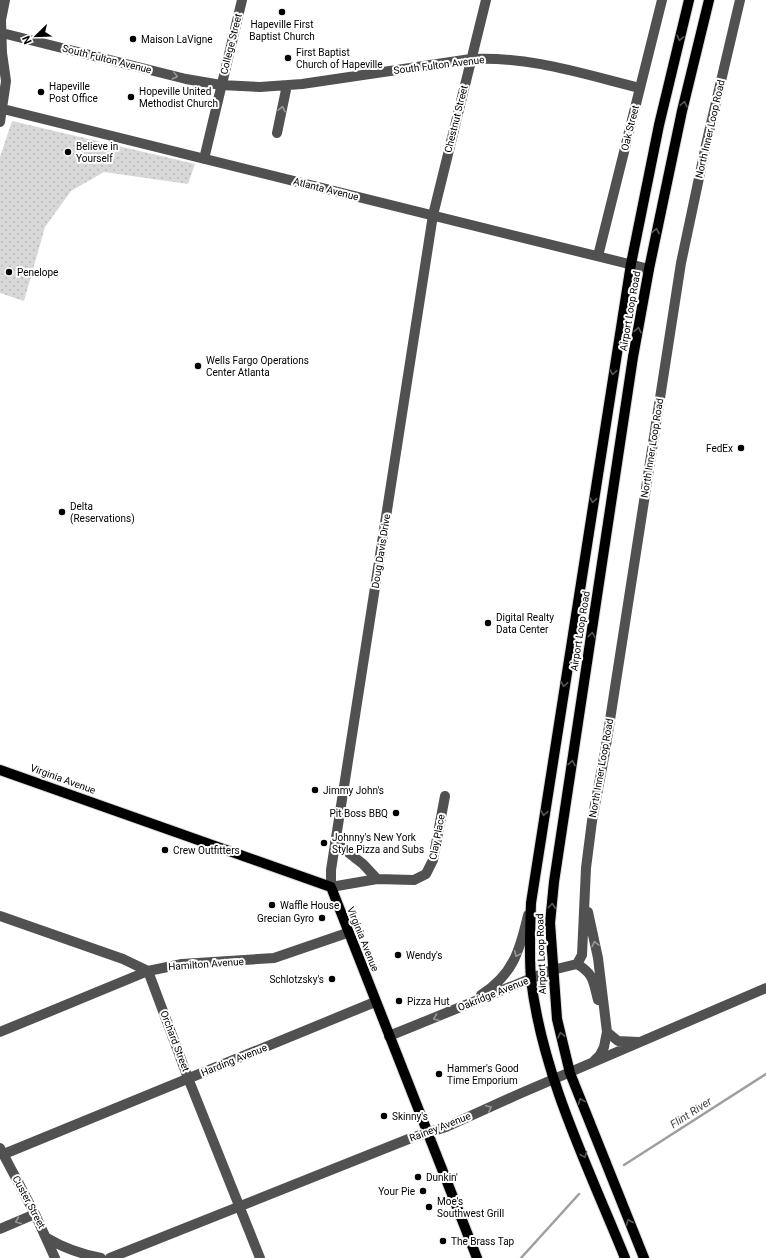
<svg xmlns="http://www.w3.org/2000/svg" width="766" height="1258" viewBox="0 0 766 1258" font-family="Roboto,sans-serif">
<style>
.park{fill:url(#park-dots)}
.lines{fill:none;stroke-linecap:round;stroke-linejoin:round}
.stream{stroke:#9f9f9f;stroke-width:2.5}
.major-casing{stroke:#dbdbdb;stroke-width:12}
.minor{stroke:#515151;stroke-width:10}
.major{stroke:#000;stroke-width:10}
.oneway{stroke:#595959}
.oneway2{stroke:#979797}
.poi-dot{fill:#000;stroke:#fff;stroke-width:1.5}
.labels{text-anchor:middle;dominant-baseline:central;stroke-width:4;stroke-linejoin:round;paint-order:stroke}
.poi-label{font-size:10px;fill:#000;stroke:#fff;text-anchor:start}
.street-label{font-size:10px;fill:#000;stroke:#fff}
.water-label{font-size:11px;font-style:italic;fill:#404040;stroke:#fff}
</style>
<defs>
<pattern id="park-dots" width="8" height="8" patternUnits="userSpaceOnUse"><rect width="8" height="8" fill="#d8d8d8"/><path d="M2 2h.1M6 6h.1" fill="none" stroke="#b8b8b8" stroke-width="1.8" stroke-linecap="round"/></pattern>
</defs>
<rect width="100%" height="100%" fill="#fff"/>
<path class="park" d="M12,121L195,164L188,184L104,172L71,191L45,227L24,301L0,293V157Z"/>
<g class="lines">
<path class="stream" d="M624,1165L766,1074
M521,1258L579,1194"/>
<g class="major-casing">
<path id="major" d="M0,770L331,887L477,1258
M625,1258C589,1169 542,1075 531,979C529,954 530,929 531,903L631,264L659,125L689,0
M644,1258L570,1073L557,1019L550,923L554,882L633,357L649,269L682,111L709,0"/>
</g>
<path class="minor" d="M2,33L186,79L221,85L260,87L302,84L471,59C530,56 583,74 640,88
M3,109L649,269
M0,122L6,81L2,53L1,20L5,0
M277,133L287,85
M204,159L242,0
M598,256L662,0
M445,796L433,860L426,874L414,880L377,879L331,887V870L433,215L486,0
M335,842L363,864L377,879
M588,912L598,958L607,1032L604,1047L600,1055L593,1062
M0,916L123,959L148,971L188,1078L260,1258
M577,964L582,955L586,868L592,821L605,752L681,263L706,145L740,0
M577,964C594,974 593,981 598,1000
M481,995C513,975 520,950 528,915
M0,1032L148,971L182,964L274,958L347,933
M607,1032L618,1041L638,1042
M389,1036L552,970L577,964
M0,1148L35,1214L55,1258
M4,1154L375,1002
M0,1229L35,1214
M47,1238C65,1249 81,1254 101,1258
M110,1258L411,1138L446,1127L519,1094L766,988"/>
<use href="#major" class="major"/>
</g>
<defs><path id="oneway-chevron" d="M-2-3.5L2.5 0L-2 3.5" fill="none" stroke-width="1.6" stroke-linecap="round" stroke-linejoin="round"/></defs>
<g class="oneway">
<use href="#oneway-chevron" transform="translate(680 38) rotate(104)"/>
<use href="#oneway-chevron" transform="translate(684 104) rotate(-76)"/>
<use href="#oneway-chevron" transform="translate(656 231) rotate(-79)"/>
<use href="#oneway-chevron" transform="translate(638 330) rotate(-80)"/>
<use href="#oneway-chevron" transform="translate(613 372) rotate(99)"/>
<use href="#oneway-chevron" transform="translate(593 500) rotate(99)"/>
<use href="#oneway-chevron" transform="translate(592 635) rotate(-81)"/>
<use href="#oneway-chevron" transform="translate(564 684) rotate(99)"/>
<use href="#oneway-chevron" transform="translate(572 763) rotate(-81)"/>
<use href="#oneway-chevron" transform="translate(544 813) rotate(99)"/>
<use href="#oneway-chevron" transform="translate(552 906) rotate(-85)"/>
<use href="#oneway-chevron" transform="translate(561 1035) rotate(-104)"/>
<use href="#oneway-chevron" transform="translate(581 1101) rotate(-112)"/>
<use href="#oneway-chevron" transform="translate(584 1155) rotate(68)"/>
<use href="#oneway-chevron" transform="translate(629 1222) rotate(-112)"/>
</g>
<g class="oneway2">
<use href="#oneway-chevron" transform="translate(175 76) rotate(14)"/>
<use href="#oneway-chevron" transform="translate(282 109) rotate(-78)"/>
<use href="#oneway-chevron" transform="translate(595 944) rotate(-103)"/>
<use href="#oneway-chevron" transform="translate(517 954) rotate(115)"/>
<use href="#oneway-chevron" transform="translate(436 1018) rotate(158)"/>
<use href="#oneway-chevron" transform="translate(489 1108) rotate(-25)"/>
<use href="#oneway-chevron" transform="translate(18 1221) rotate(157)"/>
</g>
<g class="poi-dot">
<circle cx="282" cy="12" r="4"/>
<circle cx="133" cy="39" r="4"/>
<circle cx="288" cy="58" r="4"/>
<circle cx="41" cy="92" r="4"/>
<circle cx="131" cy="97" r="4"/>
<circle cx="68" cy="152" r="4"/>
<circle cx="9" cy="272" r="4"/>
<circle cx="198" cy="366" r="4"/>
<circle cx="741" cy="448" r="4"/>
<circle cx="62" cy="512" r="4"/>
<circle cx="488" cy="623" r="4"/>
<circle cx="315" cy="790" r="4"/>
<circle cx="396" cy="813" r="4"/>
<circle cx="324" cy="843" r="4"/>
<circle cx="165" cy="850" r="4"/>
<circle cx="272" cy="905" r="4"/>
<circle cx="322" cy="918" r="4"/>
<circle cx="398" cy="955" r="4"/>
<circle cx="332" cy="979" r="4"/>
<circle cx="399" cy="1001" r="4"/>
<circle cx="439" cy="1074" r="4"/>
<circle cx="384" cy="1116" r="4"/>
<circle cx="418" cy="1177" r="4"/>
<circle cx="423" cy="1191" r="4"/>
<circle cx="429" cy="1207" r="4"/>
<circle cx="443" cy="1241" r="4"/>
</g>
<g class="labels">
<g class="poi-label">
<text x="282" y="24" text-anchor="middle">Hapeville First<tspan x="282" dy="12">Baptist Church</tspan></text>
<text x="141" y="39">Maison LaVigne</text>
<text x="296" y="52">First Baptist<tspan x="296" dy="12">Church of Hapeville</tspan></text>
<text x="49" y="86">Hapeville<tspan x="49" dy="12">Post Office</tspan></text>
<text x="139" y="91">Hopeville United<tspan x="139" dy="12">Methodist Church</tspan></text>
<text x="76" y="146">Believe in<tspan x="76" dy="12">Yourself</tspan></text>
<text x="17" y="272">Penelope</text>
<text x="206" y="360">Wells Fargo Operations<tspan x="206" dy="12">Center Atlanta</tspan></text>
<text x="733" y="448" text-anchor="end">FedEx</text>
<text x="70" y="506">Delta<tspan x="70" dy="12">(Reservations)</tspan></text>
<text x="496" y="617">Digital Realty<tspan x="496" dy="12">Data Center</tspan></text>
<text x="323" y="790">Jimmy John's</text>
<text x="388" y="813" text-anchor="end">Pit Boss BBQ</text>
<text x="332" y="837">Johnny's New York<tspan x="332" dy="12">Style Pizza and Subs</tspan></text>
<text x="173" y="850">Crew Outfitters</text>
<text x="280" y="905">Waffle House</text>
<text x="314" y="918" text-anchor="end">Grecian Gyro</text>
<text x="406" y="955">Wendy's</text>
<text x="324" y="979" text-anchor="end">Schlotzsky's</text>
<text x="407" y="1001">Pizza Hut</text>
<text x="447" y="1068">Hammer's Good<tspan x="447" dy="12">Time Emporium</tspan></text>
<text x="392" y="1116">Skinny's</text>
<text x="426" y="1177">Dunkin'</text>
<text x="415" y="1191" text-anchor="end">Your Pie</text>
<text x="437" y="1201">Moe's<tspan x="437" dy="12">Southwest Grill</tspan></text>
<text x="451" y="1241">The Brass Tap</text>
</g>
<g class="street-label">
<text transform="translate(231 44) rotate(-76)">College Street</text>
<text transform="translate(107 59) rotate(14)">South Fulton Avenue</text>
<text transform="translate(439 65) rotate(-7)">South Fulton Avenue</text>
<text transform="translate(456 119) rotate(-76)">Chestnut Street</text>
<text transform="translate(630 128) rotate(-76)">Oak Street</text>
<text transform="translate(710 129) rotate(-77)">North Inner Loop Road</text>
<text transform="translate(326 189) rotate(14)">Atlanta Avenue</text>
<text transform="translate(630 311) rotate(-80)">Airport Loop Road</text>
<text transform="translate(652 448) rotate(-81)">North Inner Loop Road</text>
<text transform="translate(381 551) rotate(-81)">Doug Davis Drive</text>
<text transform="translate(580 631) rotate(-81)">Airport Loop Road</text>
<text transform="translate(601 768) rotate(-80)">North Inner Loop Road</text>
<text transform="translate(63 779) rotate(20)">Virginia Avenue</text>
<text transform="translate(437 837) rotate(-79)">Clay Place</text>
<text transform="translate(363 939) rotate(68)">Virginia Avenue</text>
<text transform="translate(541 954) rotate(-92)">Airport Loop Road</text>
<text transform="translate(206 964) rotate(-4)">Hamilton Avenue</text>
<text transform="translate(493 994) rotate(-22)">Oakridge Avenue</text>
<text transform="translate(175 1041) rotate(69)">Orchard Street</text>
<text transform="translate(234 1060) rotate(-22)">Harding Avenue</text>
<text transform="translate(440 1127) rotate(-21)">Rainey Avenue</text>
<text transform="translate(29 1202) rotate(62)">Custer Street</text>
</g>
<g class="water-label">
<text transform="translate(691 1113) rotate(-33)">Flint River</text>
</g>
</g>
<g transform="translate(36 36) rotate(247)" stroke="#ffffff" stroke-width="3" paint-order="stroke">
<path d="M0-3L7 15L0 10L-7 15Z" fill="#000000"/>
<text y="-6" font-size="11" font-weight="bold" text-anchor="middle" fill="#000000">N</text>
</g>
</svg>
